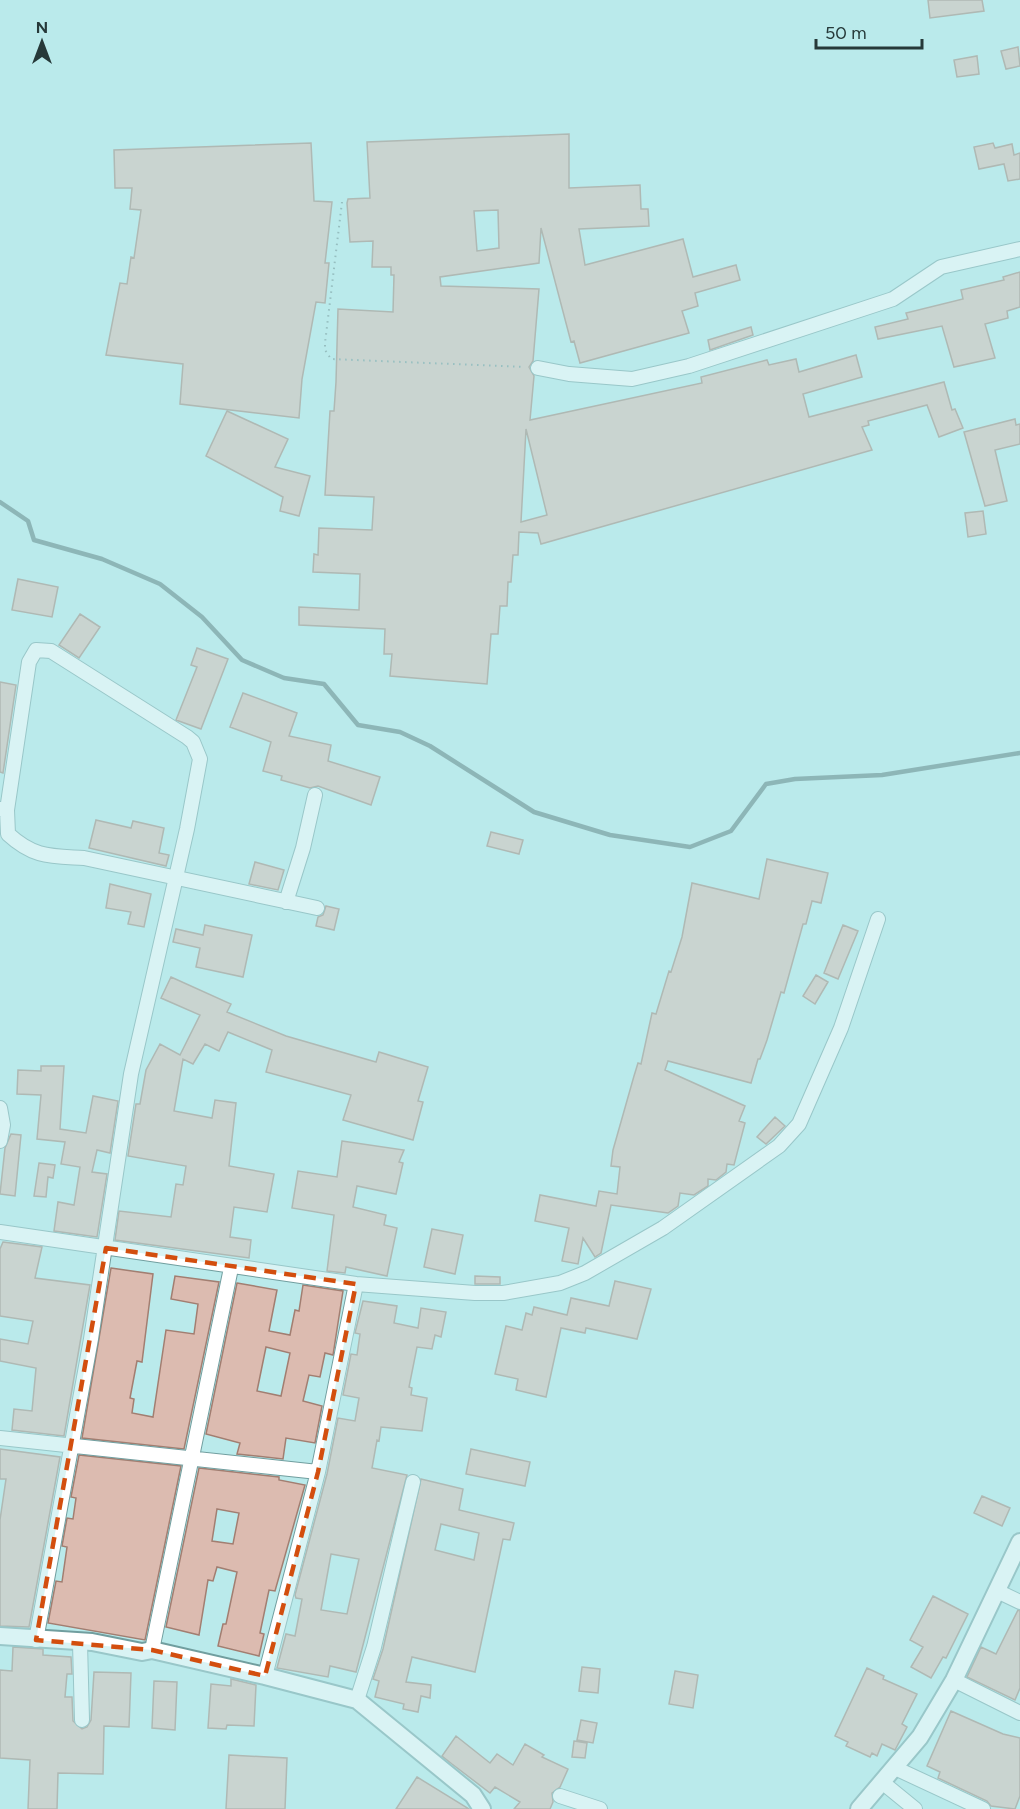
<svg xmlns="http://www.w3.org/2000/svg" width="1020" height="1809" viewBox="0 0 1020 1809" font-family="Figtree,sans-serif">
<style>
.lines{fill:none;stroke-linecap:round;stroke-linejoin:round}
.stream{stroke:#587879;stroke-width:4.5}
.building{fill:#dcbbb0;stroke:#a27e71;stroke-width:1.5;fill-rule:evenodd}
.minor-casing{stroke:#719e9f;stroke-width:16}
.tertiary-casing{stroke:#719e9f;stroke-width:20}
.path{stroke:#6c8c8d;stroke-width:2;stroke-dasharray:1.5 4.5;stroke-linecap:butt}
.minor{stroke:#fff;stroke-width:14}
.tertiary{stroke:#fff;stroke-width:16}
.marked{fill:none;stroke:#d34e0e;stroke-width:4.5;stroke-dasharray:12 8;stroke-linejoin:round}
</style>
<rect width="100%" height="100%" fill="#baeaeb"/>
<g class="lines">
<path class="stream" d="M0,502L28,521L34,540L102,559L160,584L202,617L242,660L284,678L324,684L358,725L400,732L430,746L534,812L610,835L690,847L731,831L766,784L795,779L882,775L1020,753"/>
</g>
<path class="building" d="M928,0H982L984,11L930,18Z
M1018,47L1020,66L1006,69L1001,51Z
M977,56L979,74L957,77L954,60Z
M569,134V188L640,185L641,209H648L649,226L579,229L585,265L683,239L693,277L736,265L740,280L695,293L698,306L682,311L689,333L580,363L574,341L571,342L541,228L539,263L440,277L441,286L539,289L533,361L529,367L534,376L530,420L702,383L701,377L767,360L769,365L796,359L799,372L856,355L862,377L803,394L809,417L944,382L952,410L955,409L963,428L939,437L927,405L868,421L869,425L862,427L872,450L541,544L538,533L519,532L518,555H513L511,582H508L507,606H500L498,634H491L487,684L390,676L392,654H384L385,629L299,625V607L359,610L360,574L313,572L314,554L318,555L319,528L372,530L374,497L325,495L330,411H334L336,382L338,309L393,312L394,275H391V267H372L373,241L350,242L347,203L348,199L370,198L367,142ZM498,210L499,248L477,251L474,211ZM526,429L547,515L521,522Z
M311,143L314,201L332,202L325,263H329L325,303L316,302L302,379L299,418L180,404L183,364L106,355L120,283L127,284L131,257L134,258L141,210L130,209L132,188H115L114,150Z
M993,143L995,148L1012,144L1014,155L1020,153V179L1008,181L1004,164L979,169L974,147Z
M1020,272V307L1007,311L1008,318L985,324L995,358L954,367L942,326L878,339L875,327L908,319L906,313L963,299L961,290L1004,280L1003,277Z
M751,327L753,335L710,350L708,340Z
M227,411L288,439L275,467L310,476L299,516L280,511L283,497L206,456Z
M1015,419L1016,425L1020,424V444L995,450L1007,501L985,506L964,432Z
M983,511L986,534L968,537L965,513Z
M18,579L58,587L52,617L12,610Z
M80,614L100,627L79,658L59,645Z
M197,648L228,659L201,729L176,720L197,667L191,665Z
M0,682L16,685L3,773L0,772Z
M243,693L297,713L289,736L331,745L328,761L380,777L371,805L318,786L310,788L281,780L282,776L263,771L271,742L230,727Z
M96,820L131,828L133,821L164,828L159,853L169,855L166,866L89,848Z
M491,832L523,840L519,854L487,846Z
M767,859L828,873L821,903L812,901L806,924H803L784,993L781,992L767,1040L760,1059H758L751,1083L668,1061L665,1070L745,1106L739,1121L745,1123L734,1165L727,1164L726,1172L716,1180L708,1179V1186L694,1195L680,1193L678,1206L668,1213L611,1205L601,1253L595,1257L583,1238L578,1264L562,1261L569,1228L535,1221L540,1195L596,1206L599,1191L617,1194L620,1167L611,1166L613,1150L634,1076L638,1063L641,1064L652,1013L656,1014L669,971L671,972L682,937L692,883L759,899Z
M255,862L284,870L278,890L249,884Z
M110,884L151,894L144,927L128,924L131,912L106,908Z
M326,906L339,909L334,930L316,926L318,917L323,915Z
M205,925L252,935L243,977L196,967L200,948L173,942L176,929L203,935Z
M843,925L858,931L838,979L824,973Z
M816,975L828,982L815,1004L803,996Z
M171,977L231,1004L227,1012L286,1036L376,1062L379,1052L428,1067L418,1101L423,1102L413,1140L343,1120L351,1095L266,1072L272,1050L228,1032L219,1051L205,1044L193,1064L183,1059L174,1111L212,1118L215,1100L236,1103L229,1166L274,1174L267,1212L234,1207L230,1237L251,1240L249,1258L115,1240L119,1211L171,1217L176,1184L183,1185L186,1166L128,1156L136,1104H140L146,1070L160,1044L180,1055L200,1015L161,998Z
M41,1066H64L60,1129L86,1133L93,1096L118,1101L110,1153L97,1150L92,1172L107,1174L97,1237L54,1231L58,1202L74,1205L80,1167L61,1164L65,1142L37,1139L41,1095L17,1094L18,1070L41,1071Z
M775,1117L785,1126L766,1144L757,1137Z
M11,1134L21,1135L15,1196L0,1194L5,1148Z
M342,1141L404,1150L399,1162L403,1163L396,1194L357,1186L353,1207L386,1215L384,1225L397,1228L387,1276L346,1267L345,1273L327,1271L334,1215L292,1208L298,1171L337,1177Z
M39,1163L55,1165L53,1178L48,1177L46,1197L34,1196Z
M432,1229L463,1235L455,1274L424,1267Z
M3,1242L42,1247L35,1278L90,1285L64,1436L12,1430L14,1409L32,1411L36,1368L0,1361V1339L28,1344L33,1321L0,1316V1249Z
M111,1268L153,1274L142,1362L137,1361L130,1398L134,1399L132,1413L153,1417L166,1330L194,1334L198,1304L171,1299L175,1276L219,1282L184,1449L82,1438Z
M475,1276L500,1277V1284H475Z
M615,1281L651,1289L637,1339L586,1328L585,1333L561,1328L546,1397L516,1390L518,1379L495,1374L506,1326L522,1330L526,1313L532,1315L534,1307L567,1315L571,1298L609,1306Z
M237,1283L277,1290L269,1331L290,1335L295,1310L299,1311L303,1285L343,1291L333,1355L325,1353L320,1377L309,1375L303,1401L322,1406L315,1443L286,1438L283,1459L237,1454L240,1443L206,1434ZM266,1347L290,1353L281,1396L257,1391Z
M363,1301L397,1306L394,1323L418,1328L421,1308L446,1312L441,1337L435,1335L432,1349L417,1347L409,1387L412,1388L411,1395L427,1398L422,1431L381,1427L379,1441L377,1440L372,1468L407,1475L356,1672L330,1666L328,1677L277,1668L286,1634L295,1636L302,1599L296,1598L295,1595L327,1474L338,1418L355,1421L359,1398L343,1395L351,1354L357,1355L360,1334L355,1333ZM331,1554L359,1559L347,1614L321,1610Z
M0,1449L60,1457L29,1627L0,1626V1520L6,1479H0Z
M471,1449L530,1462L525,1486L466,1474Z
M79,1455L181,1466L145,1640L48,1623L56,1581L62,1582L67,1547L62,1546L67,1518L73,1519L76,1498L71,1497Z
M199,1468L279,1477V1480L305,1485L275,1591L269,1590L260,1633L264,1634L259,1656L218,1646L223,1624H226L237,1572L217,1567L213,1581L208,1580L199,1635L166,1627ZM217,1509L239,1513L233,1544L212,1541Z
M421,1479L463,1489L459,1510L514,1523L510,1540L503,1539L475,1672L412,1657L406,1682L431,1685L430,1698L421,1696L418,1712L403,1709L404,1704L375,1697L379,1681L373,1679L383,1649ZM441,1524L479,1533L474,1560L435,1550Z
M982,1496L1010,1508L1002,1526L974,1513Z
M933,1596L968,1614L946,1658L943,1657L931,1678L911,1667L923,1647L910,1640Z
M1018,1610L1020,1611V1688L1015,1700L967,1677L981,1647L996,1654Z
M13,1647L43,1649V1655L71,1657L72,1674H67L65,1697H72L73,1721L82,1729L87,1727L91,1720L94,1672L131,1673L129,1727L104,1726L103,1774L58,1773L57,1809H28L30,1760L0,1758V1670L12,1671Z
M582,1667L600,1669L598,1693L579,1691Z
M867,1668L884,1676L883,1679L917,1694L902,1724L907,1727L895,1750L882,1744L877,1756L872,1753L870,1757L846,1746L848,1742L835,1736Z
M675,1671L698,1675L693,1708L669,1704Z
M231,1679L256,1685L254,1726L227,1725L226,1729L208,1728L211,1684L231,1686Z
M154,1681L177,1682L175,1730L152,1728Z
M951,1711L1003,1734L1020,1738V1796L1015,1809L991,1806L987,1801L938,1778L940,1772L927,1766Z
M581,1720L597,1723L593,1743L577,1740Z
M456,1736L490,1763L497,1754L513,1765L525,1744L544,1755L542,1757L568,1769L560,1787L552,1793L553,1802L550,1809H514L520,1802L495,1787L490,1793L452,1764L442,1756Z
M574,1741L587,1743L585,1758L572,1757Z
M229,1755L287,1758L285,1809H226Z
M417,1777L469,1809H396Z"/>
<g class="lines">
<g class="minor-casing">
<path id="minor" d="M538,368L569,374L632,379L689,366L893,299L941,267L1020,249
M0,809L7,810L29,662L36,650L51,651L187,737L193,742L200,759L187,829L131,1074L91,1339L36,1640
M7,810L8,834C34,858 51,856 84,858L317,908
M286,902L303,848L315,795
M0,1108L3,1125L0,1141
M0,1232L356,1284L475,1293H503L560,1283L585,1273L663,1228L779,1146L799,1124L841,1028L878,919
M0,1438L318,1472
M997,1591L1020,1602
M80,1643L82,1720
M152,1650L231,1268
M265,1676L318,1472L356,1284
M954,1680L1020,1713
M357,1700L374,1647L413,1482
M895,1768L983,1809
M882,1782L915,1809
M560,1796L600,1809"/>
</g>
<g class="tertiary-casing">
<path id="tertiary" d="M0,1636L92,1642L142,1652L152,1650L265,1676L357,1700L473,1795L482,1809
M859,1809L920,1737L954,1680L1020,1542"/>
</g>
<path class="path" d="M342,202L325,343V350L331,359L524,367"/>
<use href="#minor" class="minor"/>
<use href="#tertiary" class="tertiary"/>
</g>
<path d="M0 0H1020V1809H0ZM106,1248L356,1284L318,1472L265,1676L152,1650L36,1640Z" fill="#baeaeb" fill-opacity=".55" fill-rule="evenodd"/>
<path class="marked" d="M106,1248L356,1284L318,1472L265,1676L152,1650L36,1640Z"/>
<g transform="translate(42 42)" stroke="#baeaeb" stroke-width="4.5" paint-order="stroke">
<path d="M0-4.5L10 22L0 15L-10 22Z" fill="#263939"/>
<text y="-9" font-size="16" font-weight="bold" text-anchor="middle" fill="#263939">N</text>
</g>
<path d="M816 39v9h106v-9" fill="none" stroke="#263939" stroke-width="3"/>
<text x="825" y="39" font-size="18" fill="#263939" stroke="#baeaeb" stroke-width="4.5" paint-order="stroke">50 m</text>
</svg>
